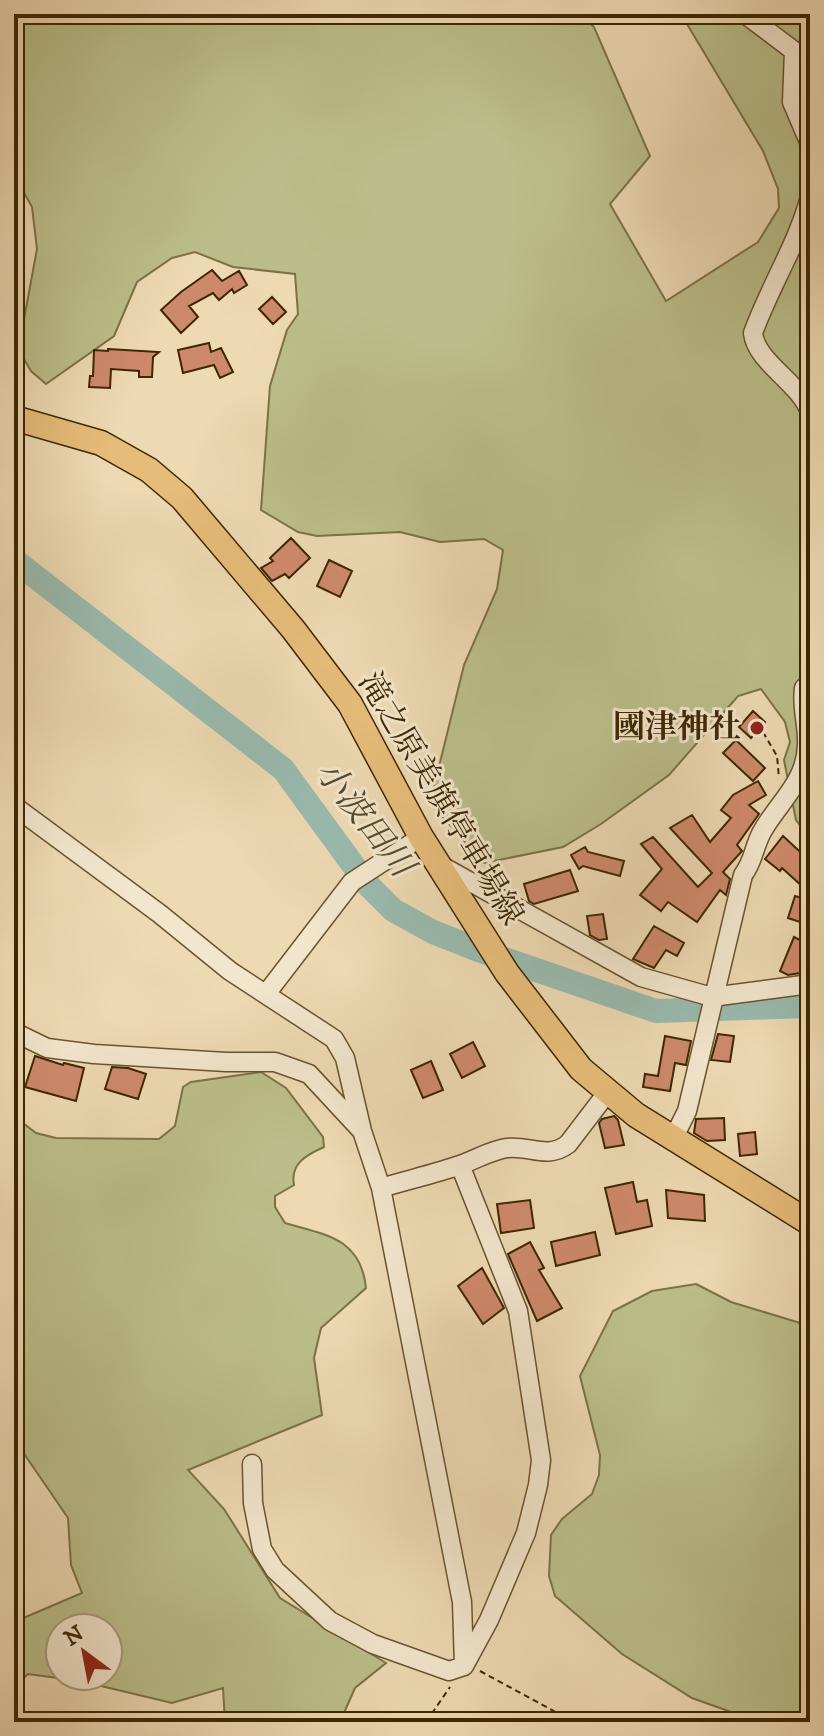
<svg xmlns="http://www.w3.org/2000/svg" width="824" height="1736" viewBox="0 0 824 1736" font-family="'IM FELL DW Pica','Noto Serif JP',serif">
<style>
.green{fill:#bbbe8a;stroke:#7c7246;stroke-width:2;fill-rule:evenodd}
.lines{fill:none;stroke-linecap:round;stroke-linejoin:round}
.river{stroke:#99baae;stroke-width:24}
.building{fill:#ce896c;stroke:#3d2702;stroke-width:2}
.minor-casing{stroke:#69542e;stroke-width:21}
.major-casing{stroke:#3d2702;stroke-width:27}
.path{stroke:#3d2702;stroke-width:2;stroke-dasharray:6 4;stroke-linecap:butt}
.minor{stroke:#f3e6cd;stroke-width:18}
.major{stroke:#e6bc79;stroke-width:24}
.poi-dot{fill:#8f2418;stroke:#f3e6cd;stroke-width:3}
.labels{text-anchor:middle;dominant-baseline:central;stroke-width:6;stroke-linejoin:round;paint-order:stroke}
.poi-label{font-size:32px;font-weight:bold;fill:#3d2702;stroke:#f3e6cd;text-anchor:end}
.street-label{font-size:32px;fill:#3d2702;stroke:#f3e6cd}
.water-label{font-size:34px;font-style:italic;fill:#544c2d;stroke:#f3e6cd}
</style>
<rect width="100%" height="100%" fill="#edd9b2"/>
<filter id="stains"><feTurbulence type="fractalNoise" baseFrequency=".0025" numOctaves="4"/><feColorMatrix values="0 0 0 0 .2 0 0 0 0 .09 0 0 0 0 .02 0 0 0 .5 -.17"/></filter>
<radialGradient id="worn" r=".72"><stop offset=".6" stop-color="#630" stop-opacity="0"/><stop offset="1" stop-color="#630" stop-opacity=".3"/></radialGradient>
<path class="green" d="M14,14H579L594,27L650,156L610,204L666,301L758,242L779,208L778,189L763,151L681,14H810V838L796,820L784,760L790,742L785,722L761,689L738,696L669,775L601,824L563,847L484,863L430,803L464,665L497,589L503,550L484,539L440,542L400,532L317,536L298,532L261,510L270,386L287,330L298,314L295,274L233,267L195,252L172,258L137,282L114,336L46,384L31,371L21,354L22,330L37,249L32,207L14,175Z
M261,1072L286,1088L323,1137L324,1147C306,1155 290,1164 294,1185L275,1196V1207L285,1223C326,1235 361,1238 366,1288L321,1328L314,1358L322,1415L188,1470L224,1509L280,1598L386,1663L355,1688L340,1722H225L223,1688L172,1703L80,1681L28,1674L14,1687V1622L82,1593L71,1565L68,1518L14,1439V1116L36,1133L56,1138L159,1139L175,1126L183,1087L191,1082ZM60,1628H108V1676H60Z
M696,1284L731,1302L810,1326V1722H752L748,1718L692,1698L622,1654L555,1596L549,1576L551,1535L562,1519L592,1494L599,1475L600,1455L580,1376L613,1311L652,1291Z"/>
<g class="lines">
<path class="river" d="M14,560L283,769L367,884L393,910L433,932L481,951L656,1011L810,1006"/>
</g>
<path class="building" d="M212,270L222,281L239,271L247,285L234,293L232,289L219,300L213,293L189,306L198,317L181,333L161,310L181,292Z
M272,297L286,312L273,324L259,309Z
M209,343L211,352L221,348L233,372L220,378L214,365L183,373L178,350Z
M108,349L159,352L153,357L152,377H139V371L111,369L110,388L89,387L90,376H93L94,350L108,351Z
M291,538L310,558L289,578L285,574L272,581L261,568L273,561L270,558Z
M329,560L352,571L340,597L317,586Z
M753,711L765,722L751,738L739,727Z
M736,740L765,768L753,781L723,753Z
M758,781L766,795L749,805L759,814L737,845L742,851L723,872L730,879L726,895L720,890L697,922L668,902L661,911L640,895L662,869L641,844L653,837L698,887L712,873L670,828L692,815L710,842L731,818L721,810L733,795Z
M783,836L810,861V879L803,887L782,868L780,871L765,859Z
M585,847L588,852L624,861L620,876L583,866L579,869L571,855Z
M570,870L578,891L534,904L529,901L524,884Z
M795,896L810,900L806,924L788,918Z
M603,914L607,939L599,940L590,935L587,916Z
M654,926L684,943L677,956L666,950L654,968L633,959Z
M794,937L810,945V959L800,973L788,975L780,971Z
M718,1034L734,1036L730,1062L711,1060Z
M665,1036L691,1041L686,1065L675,1063L670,1091L643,1087L645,1074L658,1076Z
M473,1042L485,1066L462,1078L450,1054Z
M35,1056L63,1065L64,1063L84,1068L76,1101L25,1087Z
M431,1061L443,1090L423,1098L411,1070Z
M112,1067L128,1068L146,1074L138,1099L105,1089Z
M614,1116L618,1120L624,1145L605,1148L599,1123L602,1119Z
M724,1118L725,1140L707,1141L694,1133L696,1119Z
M755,1132L757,1154L740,1156L738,1134Z
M633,1182L637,1202L647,1200L652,1226L616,1234L605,1188Z
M666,1190L704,1195L705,1221L668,1218Z
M530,1200L534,1228L501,1233L497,1204Z
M595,1232L600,1255L556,1266L551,1242Z
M530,1242L544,1268L539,1270L562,1308L537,1321L508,1254Z
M482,1268L504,1308L483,1324L458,1286Z"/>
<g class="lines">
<g class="minor-casing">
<path id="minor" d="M745,14L794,51L792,102L810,144
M810,197C797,245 770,286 753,333C756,362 799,382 810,412
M14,806L160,914L230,971L334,1039L345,1058L362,1131L381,1188L462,1602L464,1666
M440,865L641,977L712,997L810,984
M266,994L352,882L421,837
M14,1032L47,1048L94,1054L226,1062H275L309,1074L360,1129
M673,1139L687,1111L743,875C754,861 754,845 763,830C780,801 807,780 807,744C808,725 801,707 804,688L810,683
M381,1188C407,1180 434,1174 460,1165C475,1160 491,1150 507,1148C530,1145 547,1160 568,1144L607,1093
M252,1464L253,1503L262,1549L275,1570L330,1621L373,1644L449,1671L464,1666L489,1620L526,1533L538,1485L541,1460L518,1311L460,1165"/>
</g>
<g class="major-casing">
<path id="major" d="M14,418L101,443L149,470L182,498L293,629L350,704L421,837L507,973L581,1069L636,1115L810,1223"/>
</g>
<path class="path" d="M763,732L777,756L779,778
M480,1671L574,1722
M426,1722L450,1687"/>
<use href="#minor" class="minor"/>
<use href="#major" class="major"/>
</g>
<circle class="poi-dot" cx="757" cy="728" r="8"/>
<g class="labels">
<g class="poi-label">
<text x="741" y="728">國津神社</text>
</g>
<g class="street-label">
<text transform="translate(440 799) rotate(59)">滝之原美旗停車場線</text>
</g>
<g class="water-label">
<text transform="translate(364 819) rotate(52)">小波田川</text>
</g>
</g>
<rect width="824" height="1736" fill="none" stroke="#edd9b2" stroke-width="48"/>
<rect x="16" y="16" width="792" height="1704" fill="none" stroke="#3d2702" stroke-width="4"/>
<rect x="24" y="24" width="776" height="1688" fill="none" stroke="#3d2702" stroke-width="2"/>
<g transform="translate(84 1652) rotate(328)"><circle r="38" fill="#f3e6cd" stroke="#aa9a7c" stroke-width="2"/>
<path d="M0-6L14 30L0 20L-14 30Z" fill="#8f2418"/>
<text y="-12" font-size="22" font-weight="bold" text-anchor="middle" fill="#3d2702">N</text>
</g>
<rect width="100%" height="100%" filter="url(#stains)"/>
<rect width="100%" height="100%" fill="url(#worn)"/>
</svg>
